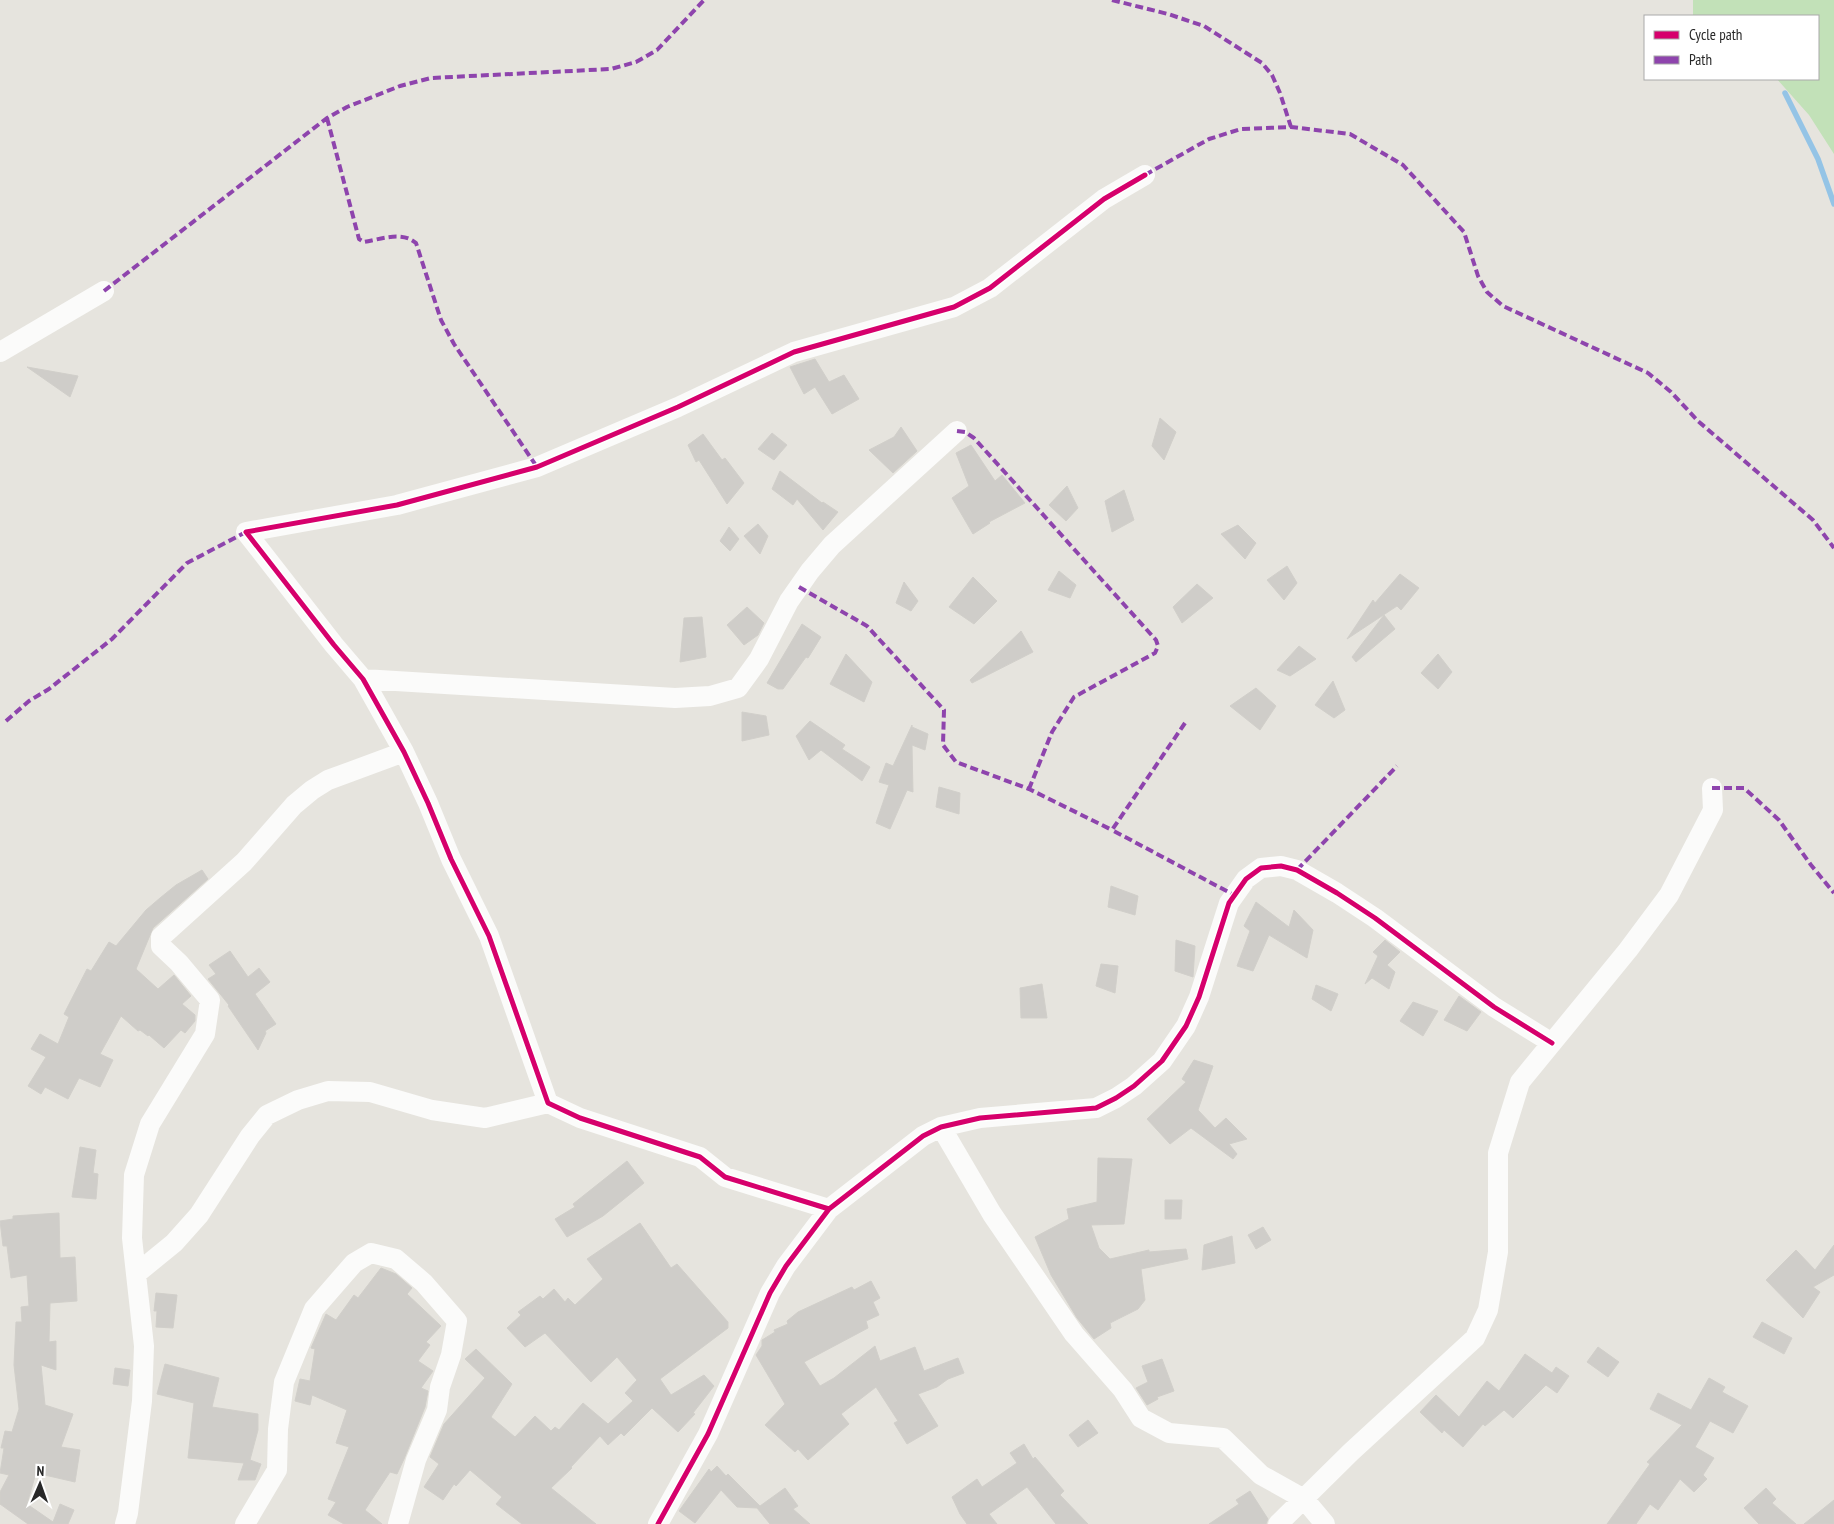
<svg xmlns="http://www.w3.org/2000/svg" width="1834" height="1524" viewBox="0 0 1834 1524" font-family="'PT Sans Narrow',sans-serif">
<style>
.green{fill:#c2e1b8}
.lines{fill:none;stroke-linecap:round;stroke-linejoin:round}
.stream{stroke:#94c4e6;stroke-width:5.5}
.building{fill:#cfcdc9;stroke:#d1cfca}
.minor{stroke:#fbfbfa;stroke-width:20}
.quiet{stroke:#8e44ad;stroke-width:4;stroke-dasharray:8 4;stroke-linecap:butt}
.cycleway-casing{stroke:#fff;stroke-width:8}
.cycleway{stroke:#d6006c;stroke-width:5}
</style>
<rect width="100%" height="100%" fill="#e6e4de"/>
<path class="green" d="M1693,0H1834V154L1809,115L1777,79H1818V16H1693Z"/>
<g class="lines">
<path class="stream" d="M1785,93L1818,159L1834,204"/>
</g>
<path class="building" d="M815,359L829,382L844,375L859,399L832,414L815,387L804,394L790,367Z
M27,367L78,376L70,397Z
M1160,418L1176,432L1164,460L1152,446Z
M901,427L917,451L893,473L869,450L894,437Z
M772,433L787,445L774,460L758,449Z
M703,434L722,460L725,458L744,483L727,504L699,460L696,462L688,445Z
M971,445L995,481L1002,475L1025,503L989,522L990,523L973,534L952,498L969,486L956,453Z
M780,471L822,503L823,502L838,512L823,530L797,499L793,505L772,489Z
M1067,486L1078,508L1066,521L1049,505Z
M1124,490L1134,520L1112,532L1105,501Z
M758,524L768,536L760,554L744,536Z
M1238,525L1256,543L1245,559L1221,534Z
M729,527L739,539L730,551L720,541Z
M1287,566L1297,583L1284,600L1267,580Z
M1059,571L1076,585L1070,598L1048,590Z
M1400,574L1419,588L1401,610L1397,606L1347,639L1373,600L1375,603Z
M973,577L997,601L974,624L949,607Z
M904,582L918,601L911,611L896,603Z
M1197,584L1213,598L1182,623L1173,607Z
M747,607L764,623L758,635L744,645L727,625Z
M1384,615L1395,629L1356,662L1352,657Z
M702,617L706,657L680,662L684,618Z
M802,624L821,637L808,658L806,657L783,689H778L767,683Z
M1021,631L1033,652L972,683L970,680Z
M1299,646L1316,659L1290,676L1277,670Z
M846,654L872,682L864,702L830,684Z
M1438,654L1452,672L1438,689L1421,673Z
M1333,681L1345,710L1334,718L1315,705Z
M1256,688L1276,706L1260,730L1230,706Z
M742,712L766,716L769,735L742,741Z
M810,721L845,745L842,749L870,767L862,781L821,750L809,760L796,736Z
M912,725V727L928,734L925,750L912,745L913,792L907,790L890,829L876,823L889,785L879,782L886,763L893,766Z
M939,787L960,793L959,814L936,807Z
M202,870L208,879L153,928L136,969L158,989L174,975L191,996L182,1004L195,1015V1021L185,1033L181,1030L164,1048L149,1035L148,1036L140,1030L138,1031L121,1016L100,1054L113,1060L100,1087L79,1078L68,1099L45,1087L41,1094L28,1086L46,1057L31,1049L40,1034L58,1044L69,1017L64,1014L87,969L91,971L109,942L116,946L146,910L160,898L176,885Z
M1111,886L1138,896L1135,915L1108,907Z
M1256,902L1289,927L1294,910L1313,930L1307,958L1269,935L1253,971L1237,966L1250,931L1244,926Z
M1176,940L1195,946L1193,977L1175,971Z
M1385,940L1400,952L1387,965L1395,972L1389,989L1372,978L1365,984L1378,956L1373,952Z
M230,951L248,977L259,968L270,982L255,994L276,1024L265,1031L266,1033L258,1050L228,1006L229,1005L208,979L216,974L209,965Z
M1101,964L1118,966L1115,993L1096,986Z
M1042,984L1047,1018H1021L1020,988Z
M1316,985L1338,994L1331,1011L1312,999Z
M1459,996L1481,1012L1467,1031L1444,1020Z
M1413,1002L1438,1011L1423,1036L1400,1021Z
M1194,1060L1213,1066L1198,1110L1215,1128L1226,1118L1247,1139L1229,1144L1237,1154L1233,1159L1191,1128L1170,1144L1147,1119L1186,1082L1182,1079Z
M80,1147L96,1150L93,1173L98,1174L96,1199L72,1197Z
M1098,1158L1132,1159L1124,1224L1091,1225L1099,1248L1110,1259L1149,1250V1252L1186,1249L1188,1259L1141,1269L1145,1300L1138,1309L1110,1323L1111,1328L1094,1339L1077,1318L1051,1275L1035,1237L1069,1219L1067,1209L1097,1202Z
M627,1161L644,1183L603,1216L567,1237L555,1219L575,1207L573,1204Z
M1165,1200H1182L1181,1219H1165Z
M59,1213L60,1258L75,1257L77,1301L50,1303L49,1342L56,1341V1370L41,1365L45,1405L73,1414L61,1447L80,1450L75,1482L36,1473L27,1504L53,1522L60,1504L74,1510L68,1524H28L0,1504V1492L9,1475L0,1473L4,1448H1L5,1431L12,1432L19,1409L14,1365L16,1322H22L21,1307L29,1306L27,1275L11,1278L7,1246H3L0,1221L13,1219V1216Z
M640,1223L671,1268L677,1264L728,1322V1328L660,1379L671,1395L704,1375L714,1386L693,1413L695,1414L678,1432L652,1408L624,1436L621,1433L608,1445L600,1436L571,1467L572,1468L551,1488L596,1524H522L496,1504L502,1497L470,1470L456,1486L454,1484L443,1500L424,1487L439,1464L430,1457L444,1424L485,1378L465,1359L476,1349L512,1384L491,1417L515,1437L535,1416L551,1431L555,1427L559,1430L583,1403L608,1424L633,1401L625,1393L637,1380L617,1357L591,1382L545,1333L525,1347L507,1328L521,1315L518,1312L540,1296L543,1299L554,1289L565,1302L568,1298L575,1305L603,1279L587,1259Z
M1263,1227L1271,1240L1256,1249L1248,1235Z
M1232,1236L1235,1263L1202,1270L1204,1245Z
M1834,1245V1275L1813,1287L1820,1292L1803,1318L1766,1280L1796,1250L1815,1270Z
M381,1268L396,1274L412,1288L407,1294L441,1326L426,1342L430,1345L418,1361L433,1371L421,1388L428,1391L425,1407L404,1459L397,1474L390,1472L365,1510L382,1524H344L328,1515L336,1502L328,1499L349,1447L336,1443L347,1410L312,1395L310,1405L295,1401L300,1379L310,1381L315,1349L311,1348L326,1314L336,1320L354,1295L358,1298Z
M871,1281L880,1298L873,1302L879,1315L866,1321L868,1328L804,1362L820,1386L834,1378L875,1346L880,1361L915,1347L924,1371L958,1358L964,1373L948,1379L937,1387L918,1394L938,1426L907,1444L894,1423L898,1421L876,1387L841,1414L849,1424L808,1460L798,1449L795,1452L765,1425L785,1404L756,1355L762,1346V1340L775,1332L774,1330L788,1324L787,1321L798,1312L852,1287L854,1290Z
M156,1293L177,1295L173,1328L156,1327L157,1311H154Z
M1762,1322L1792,1338L1784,1354L1753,1337Z
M1598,1347L1619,1362L1608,1377L1587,1362Z
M1525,1354L1552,1373L1556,1367L1569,1376L1557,1393L1546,1385L1513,1418L1504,1410L1485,1426L1483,1424L1463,1447L1444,1430L1442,1433L1420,1412L1436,1395L1459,1417L1487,1381L1499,1391Z
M1162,1359L1174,1391L1157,1397L1158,1399L1147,1405L1136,1388L1148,1382L1142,1366Z
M165,1364L219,1378L212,1407L258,1414V1430L250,1460L261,1464L255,1480H238L244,1463L188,1458L194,1403L157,1394Z
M115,1368L130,1370L128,1386L113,1384Z
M1709,1378L1725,1387L1722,1392L1748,1406L1733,1433L1710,1421L1695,1447L1714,1458L1703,1475L1707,1479L1694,1492L1680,1479L1658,1510L1650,1504L1636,1524H1607L1650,1464L1647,1462L1682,1425L1650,1409L1658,1393L1691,1410Z
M1088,1420L1098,1433L1078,1447L1069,1435Z
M1024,1444L1033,1459L1035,1457L1064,1491L1060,1495L1088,1524H1056L1027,1487L989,1514L997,1524H967L960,1514L952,1497L977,1479L982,1487L1017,1463L1010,1453Z
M717,1466L726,1476L728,1474L760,1506L785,1488L798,1506L793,1509L810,1524H770L757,1508L737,1507L721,1490L695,1523L679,1511L709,1469L711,1472Z
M1766,1488L1776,1499L1772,1503L1796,1524H1759L1744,1508Z
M1250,1491L1268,1519L1266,1524H1209L1239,1504L1236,1500Z
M1834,1500V1524H1804Z"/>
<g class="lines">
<path class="minor" d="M0,352L104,291
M363,679L675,698L710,696L738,688L759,659L789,601L810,571L832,545L957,431
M941,1127L992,1214L1074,1334L1123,1390L1141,1418L1169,1433L1223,1438L1261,1475L1304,1499L1325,1524
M829,1209L725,1177L700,1157L580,1118L548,1103L489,936L451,859L428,803L404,752L363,679L334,645L246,532L397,505L537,467L678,407L794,352L954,307L990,288L1104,199L1145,175
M136,1274L174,1243L199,1215L250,1136L267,1115L298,1100L328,1091L370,1092L432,1110L485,1118L548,1103
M125,1524L128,1513L142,1401L144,1346L132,1238L134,1175L150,1124L205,1034L210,1000L179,963L161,946V937L244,862L294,805L312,790L328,780L404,752
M245,1524L277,1470L278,1429L284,1382L314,1309L354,1263L371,1253L396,1259L424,1283L457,1321L451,1355L440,1387L437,1410L416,1460L398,1524
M658,1524L708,1434L770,1293L786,1266L829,1209L923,1136L941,1127L980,1118L1096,1108L1116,1098L1134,1086L1162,1061L1186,1026L1199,997L1229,903L1246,879L1261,868L1281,866L1297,870L1337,893L1375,918L1494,1007L1552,1043
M1278,1524L1351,1452L1475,1338L1488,1310L1498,1252V1153L1520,1082L1628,950L1669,895L1713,810L1712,788"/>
<path class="quiet" d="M1112,0L1168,14L1204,26L1262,63L1272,75L1280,93L1291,127
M327,118L359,239L364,242C381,239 402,231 416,243L441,320L454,344L537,467
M1145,175L1209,139L1241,129L1291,127L1350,134L1403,165L1464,232L1478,276L1487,292L1503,306L1648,373L1671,392L1698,421L1813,520L1834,548
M104,291L327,118L347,107L400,86L431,78L611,69L636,62L657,50L704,0
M957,431L965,432L974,438L1156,640L1158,646L1155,653L1074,697L1052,732L1029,789
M799,587L867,626L944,710L943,745L956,762L1029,789L1112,830
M6,721L29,701L49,689L112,639L187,563L246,532
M1185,723L1112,830L1234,895
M1712,788H1744L1779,820L1811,865L1834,893
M1297,870L1397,766"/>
<g class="cycleway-casing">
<path id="cycleway" d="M829,1209L725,1177L700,1157L580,1118L548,1103L489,936L451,859L428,803L404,752L363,679L334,645L246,532L397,505L537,467L678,407L794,352L954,307L990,288L1104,199L1145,175
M658,1524L708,1434L770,1293L786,1266L829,1209L923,1136L941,1127L980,1118L1096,1108L1116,1098L1134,1086L1162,1061L1186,1026L1199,997L1229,903L1246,879L1261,868L1281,866L1297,870L1337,893L1375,918L1494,1007L1552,1043"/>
</g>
<use href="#cycleway" class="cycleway"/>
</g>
<rect x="1644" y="15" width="175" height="65" fill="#ffffff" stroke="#a9a9a9"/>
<rect x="1654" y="31" width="25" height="8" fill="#d6006c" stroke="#a9a9a9"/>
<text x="1689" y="40" font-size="15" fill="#282828">Cycle path</text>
<rect x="1654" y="56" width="25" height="8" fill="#8e44ad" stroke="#a9a9a9"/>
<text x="1689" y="65" font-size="15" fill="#282828">Path</text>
<g transform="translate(40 1484) rotate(2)" stroke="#ffffff" stroke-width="4" paint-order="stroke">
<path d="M0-4L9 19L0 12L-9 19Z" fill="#282828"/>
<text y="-8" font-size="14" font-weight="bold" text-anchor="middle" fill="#282828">N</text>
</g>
</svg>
